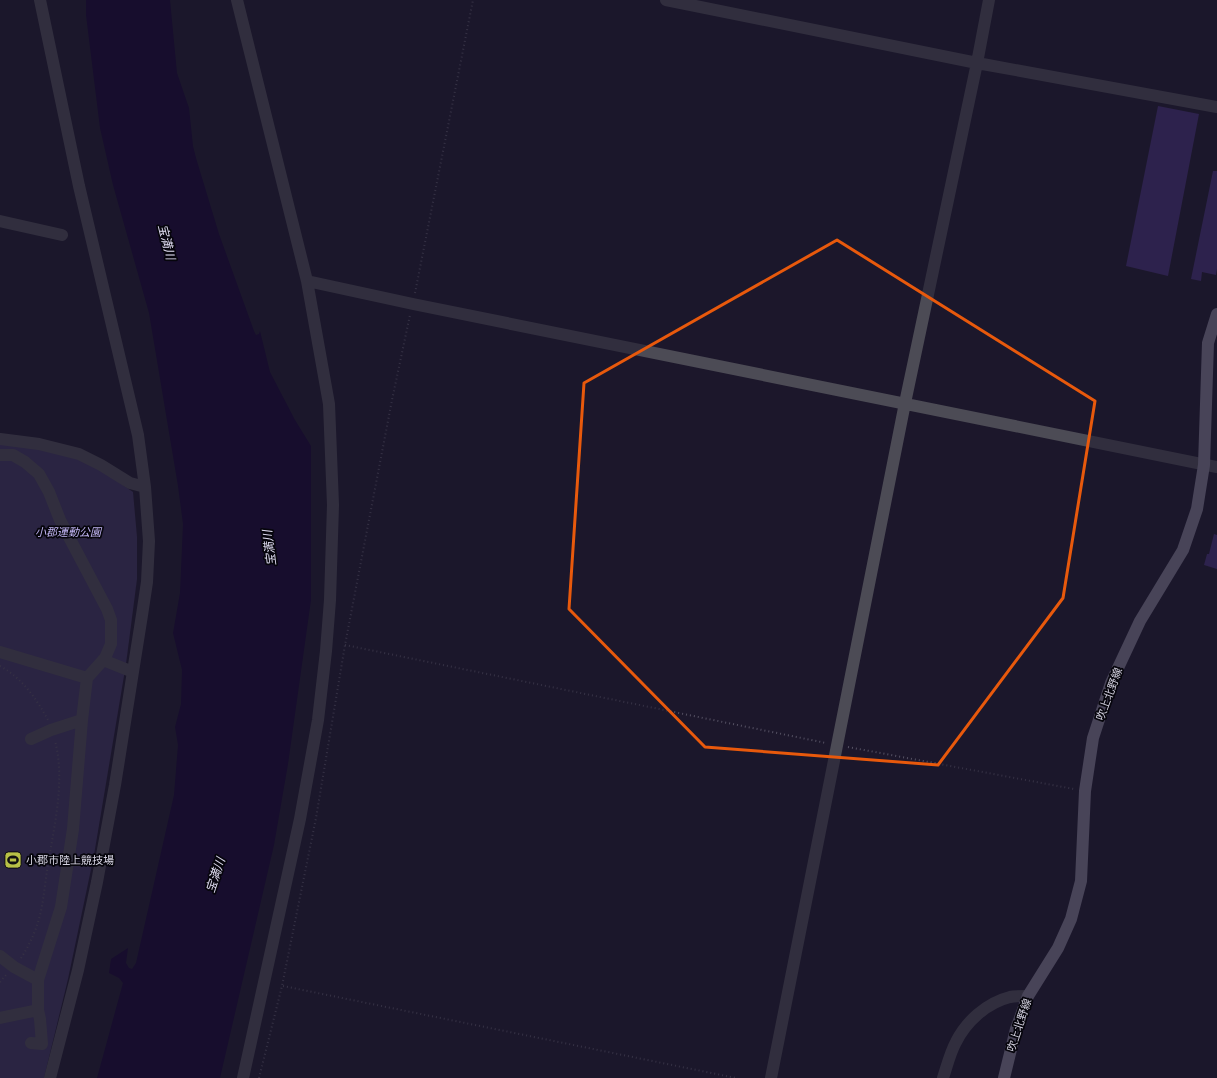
<svg xmlns="http://www.w3.org/2000/svg" width="1217" height="1078" viewBox="0 0 1217 1078" font-family="'Libre Baskerville','Noto Sans JP',serif">
<style>
.green{fill:#3d335d}
.water{fill:#120030}
.building{fill:#432f75}
.lines{fill:none;stroke-linecap:round;stroke-linejoin:round}
.path{stroke:#555163;stroke-width:2;stroke-dasharray:1 3;stroke-linecap:butt}
.minor{stroke:#4c4b55;stroke-width:12}
.major{stroke:#7e7a8f;stroke-width:12}
.marked{fill:none;stroke:#e8590c;stroke-width:3;stroke-linejoin:round}
.labels{text-anchor:middle;dominant-baseline:central;stroke-width:3.5;stroke-linejoin:round;paint-order:stroke}
.park-label{font-size:11px;font-style:italic;fill:#c0b4f2;stroke:#06050c}
.street-label{font-size:11px;fill:#d4d2e0;stroke:#06050c}
.poi-label{font-size:11px;fill:#d4d2e0;stroke:#06050c;text-anchor:start}
.water-label{font-size:12px;font-style:italic;fill:#e0ddf2;stroke:#06050c}
</style>
<rect width="100%" height="100%" fill="#1c172b"/>
<path class="green" d="M0,443H14L76,457L101,470L133,492L137,537V579L126,664L94,855L68,979L44,1078H0Z"/>
<path class="water" d="M86,0H170L177,73L189,108L193,146L196,158L219,234L254,331L256,335L259,334L260,331L270,372L295,420L311,446V600L288,764L274,845L220,1078H97L123,983L119,978L109,973L111,959L128,948L126,963L129,968L132,969L136,963L174,795L178,745L175,727L181,704L182,670L173,633L180,593L183,524L178,486L149,313L113,185L100,128L86,15Z"/>
<path class="building" d="M1158,106L1199,114L1168,276L1126,266Z
M1213,171H1217V269L1216,275L1202,272L1201,281L1191,279Z
M1214,534L1217,535V569L1204,565L1207,554H1209Z"/>
<g class="lines">
<path class="path" d="M415,293L473,0
M345,645L826,743
M0,666C22,678 36,698 48,720
M848,747L1074,789
M21,958C27,949 32,939 36,928C43,910 44,890 47,871C53,831 66,781 55,741
M0,982L6,975
M283,986L736,1078
M259,1078L282,986L316,818L345,645L392,400L410,315"/>
<path class="minor" d="M40,0L79,186L138,435L145,487L149,541L147,582L142,615L115,785L97,882L78,970L50,1078
M237,0L307,281L329,404L333,505L330,600L326,651L318,720L300,819L243,1078
M666,0L977,63L1217,107
M0,221L62,235
M307,281L413,304L1217,467
M0,439L39,444L79,454L101,465L130,483L145,487
M0,455H13L25,462L39,474L49,492L60,520L107,609L111,620V644L105,658L87,678L82,720L73,829L61,907L38,980V1010L40,1019L42,1044L31,1043
M0,652L87,678
M103,660L133,672
M31,739L51,730L82,720
M0,956L14,967L38,980
M0,1018L38,1010
M771,1078L905,403L977,63L989,0
M943,1078C947,1066 950,1053 956,1042C966,1022 986,1003 1010,997C1015,996 1022,996 1028,996"/>
<path class="major" d="M1004,1078L1016,1029L1028,996L1058,948L1071,919L1081,881L1085,791L1093,738L1111,683L1140,621L1183,550L1197,509L1204,465L1208,343L1217,314"/>
</g>
<path d="M0 0H1217V1078H0ZM837,240L1095,401L1063,598L938,765L705,747L569,609L584,383Z" fill="#1c172b" fill-opacity=".55" fill-rule="evenodd"/>
<path class="marked" d="M837,240L1095,401L1063,598L938,765L705,747L569,609L584,383Z"/>
<defs>
<g id="stadium-square" transform="scale(0.9)"><rect x="-9" y="-9" width="18" height="18" rx="4" fill="#b8c147" stroke="#06050c"/><path d="M0-5a6.5 5 0 1 0 0 10a6.5 5 0 1 0 0-10ZM-3.5-1.8h7v3.6h-7Z" fill="#111"/></g>
</defs>
<g fill-rule="evenodd">
<use href="#stadium-square" x="13" y="860"/>
</g>
<g class="labels">
<g class="park-label">
<text x="68" y="532">小郡運動公園</text>
</g>
<g class="street-label">
<text transform="translate(1109 694) rotate(-70)">吹上北野線</text>
<text transform="translate(1019 1025) rotate(-72)">吹上北野線</text>
</g>
<g class="poi-label">
<text x="26" y="860">小郡市陸上競技場</text>
</g>
<g class="water-label">
<text transform="translate(167 242) rotate(76)">宝満川</text>
<text transform="translate(269 548) rotate(-97)">宝満川</text>
<text transform="translate(215 875) rotate(-72)">宝満川</text>
</g>
</g>
</svg>
